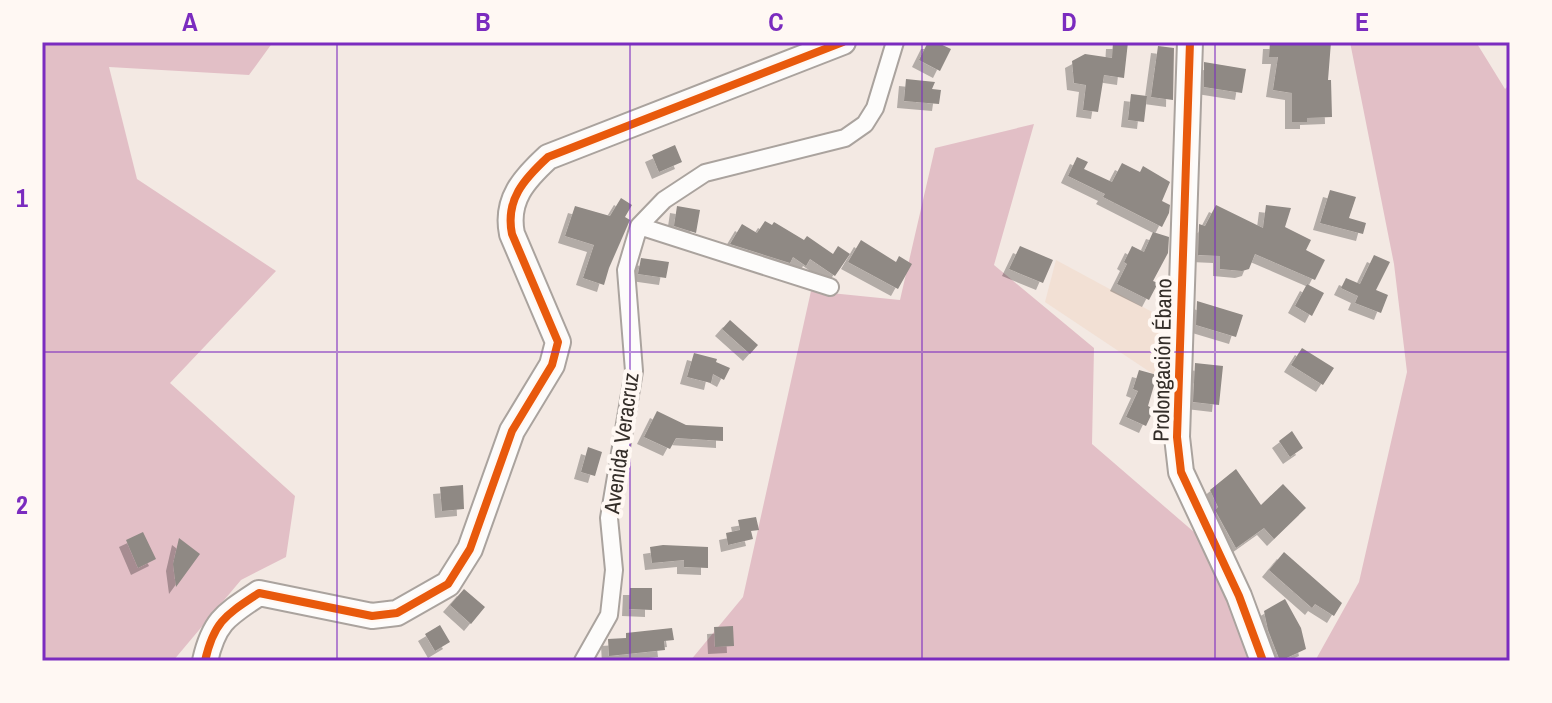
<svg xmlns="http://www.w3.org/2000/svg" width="1552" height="703" viewBox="0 0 1552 703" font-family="'Archivo Narrow',sans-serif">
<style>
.built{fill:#f2e0d4}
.forest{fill:#e2bfc6}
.building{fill:#8f8984;filter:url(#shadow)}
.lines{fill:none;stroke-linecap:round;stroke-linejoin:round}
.street-casing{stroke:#aaa39e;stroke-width:20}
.secondary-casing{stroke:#aaa39e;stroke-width:28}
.street{stroke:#fdfcfb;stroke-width:16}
.secondary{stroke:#fdfcfb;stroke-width:24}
.cycleway-casing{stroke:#fff8f3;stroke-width:13}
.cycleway{stroke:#e8590c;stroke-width:8}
.grid{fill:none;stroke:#7b2cbf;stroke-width:2;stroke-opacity:0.55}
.labels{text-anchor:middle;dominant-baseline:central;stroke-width:8;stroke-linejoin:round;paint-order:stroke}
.street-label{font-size:22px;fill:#342e29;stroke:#fff8f3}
.neatline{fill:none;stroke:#7b2cbf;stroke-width:3}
.grid-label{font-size:26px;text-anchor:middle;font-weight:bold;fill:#7b2cbf}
</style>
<defs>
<filter id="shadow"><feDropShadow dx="-7" dy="7" stdDeviation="0" flood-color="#0004"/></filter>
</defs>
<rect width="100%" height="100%" fill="#f3e9e3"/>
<path class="built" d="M1056,260L1167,320L1165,382L1045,302Z"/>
<path class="forest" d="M42,42H273L249,75L109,67L137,179L276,271L170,383L295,496L286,557L241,580L173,661H42Z
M1350,42H1476L1505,89L1510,84V661H1315L1359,582L1407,372L1394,264Z
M1034,124L994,265L1094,348L1092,444L1238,570L1278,661H690L743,597L811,291L900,300L935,148Z"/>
<path class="building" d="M928,42H936L951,49L940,71L919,60Z
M1113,42H1128L1124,78L1104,75L1098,112L1083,110L1086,85L1074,83L1072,61L1085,54L1112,58Z
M1270,42H1331L1328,80H1331L1332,117L1307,118V122H1292V93L1273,90L1278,57H1269Z
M1158,46L1174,48L1173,100L1151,97Z
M1204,62L1246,69L1242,93L1204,87Z
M906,79L935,82L932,89L941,90L939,104L904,101Z
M1131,94L1147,96L1144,122L1128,120Z
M675,145L682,162L659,172L652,155Z
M1077,157L1088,162L1084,169L1112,182L1122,163L1140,172L1143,166L1170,182L1162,201L1170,205L1169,213L1162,227L1103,197L1105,194L1068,176Z
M1330,190L1356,197L1349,218L1366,223L1363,234L1320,223Z
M621,198L632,205L625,217L630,220L609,268L604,285L583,278L594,245L565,236L575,206L610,216Z
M1216,205L1263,228L1266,205L1291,208L1285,227L1311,240L1306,250L1325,260L1315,280L1255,254L1249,269L1242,271L1220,269V256L1198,255L1199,224L1205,226Z
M677,206L700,210L696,233L674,226Z
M765,221L772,225L774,222L804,240L807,236L833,254L838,246L850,254L835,276L810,259L806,266L793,257L790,263L730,244L742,224L757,233Z
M1153,232L1169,237L1168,253L1153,281L1158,283L1149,300L1117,284L1127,264L1124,262L1132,246L1144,252Z
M861,240L896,262L899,256L912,264L898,289L848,262Z
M1020,246L1053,260L1043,283L1009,269Z
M1374,255L1390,262L1376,290L1388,295L1381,313L1355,303L1358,296L1341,288L1346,278L1360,284Z
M641,258L669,262L666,278L638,274Z
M1307,284L1324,293L1312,316L1295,306Z
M1197,301L1243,315L1236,337L1196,325Z
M730,320L758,345L750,354L722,329Z
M1302,348L1334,368L1323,385L1291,365Z
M694,353L717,359L716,362L730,368L724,380L713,374L711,383L687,377Z
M1195,363L1223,366L1219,405L1193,402Z
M1139,370L1157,375L1148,406L1154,409L1146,426L1126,417L1138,391L1133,389Z
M657,411L686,425L723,427V441L676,438L670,449L644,437Z
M1292,431L1303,448L1290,457L1279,441Z
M588,447L602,452L595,476L581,472Z
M1236,469L1261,505L1283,484L1306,508L1274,539L1264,528L1236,548L1215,510L1218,507L1210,490Z
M463,485L464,509L442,511L440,487Z
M756,517L759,530L751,531L753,539L728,545L726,533L740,530L738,520Z
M143,532L156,559L138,568L126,540Z
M179,538L200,554L176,587L173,564Z
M663,545L708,547V568L684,567V560L652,563L650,547Z
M1284,552L1342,603L1334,616L1315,604L1312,608L1269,570Z
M630,588H652V610L629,609Z
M464,589L485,607L471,624L450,605Z
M1285,599L1301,628L1306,649L1280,661L1268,630L1264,611Z
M440,625L450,642L435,651L425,634Z
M733,626L734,646L715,647L714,627Z
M672,628L674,640L664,641L665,650L609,656L608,639L626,638V633Z"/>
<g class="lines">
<g class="street-casing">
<path id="street" d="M639,226L830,287
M583,661L609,615L614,570L609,518L634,371L626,270L639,226L664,200L705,173L845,138L865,124L875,108L895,42"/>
</g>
<g class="secondary-casing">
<path id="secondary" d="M1190,42L1177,437L1181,472L1239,596L1263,661
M205,661C214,621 226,615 259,593L372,616L397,613L448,584L470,549L512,431L552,365L558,342L512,234C505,200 524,179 548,157L843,42"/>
</g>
<use href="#street" class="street"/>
<use href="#secondary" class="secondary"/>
<g class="cycleway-casing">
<path id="cycleway" d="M1190,42L1177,437L1181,472L1239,596L1263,661
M205,661C214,621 226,615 259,593L372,616L397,613L448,584L470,549L512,431L552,365L558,342L512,234C505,200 524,179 548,157L843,42"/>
</g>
<use href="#cycleway" class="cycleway"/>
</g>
<path class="grid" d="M337,42V661M630,42V661M922,42V661M1215,42V661M42,352H1510"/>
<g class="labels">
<g class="street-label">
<text transform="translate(1162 360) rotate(-89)">Prolongación Ébano</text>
<text transform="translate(621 443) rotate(-82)">Avenida Veracruz</text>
</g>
</g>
<rect width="1552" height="703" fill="none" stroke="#fff8f3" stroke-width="88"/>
<rect x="44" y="44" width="1464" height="615" class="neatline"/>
<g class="grid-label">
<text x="190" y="31">A</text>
<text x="483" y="31">B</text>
<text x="776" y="31">C</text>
<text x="1069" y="31">D</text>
<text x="1362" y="31">E</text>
<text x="22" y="207">1</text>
<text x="22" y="514">2</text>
</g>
</svg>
